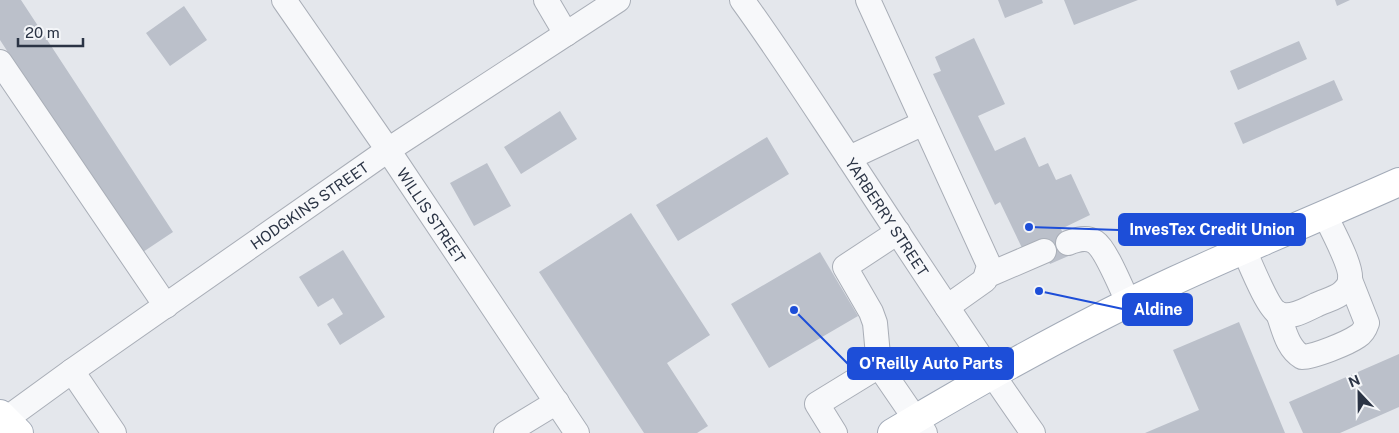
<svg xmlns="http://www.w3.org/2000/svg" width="1399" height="433" viewBox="0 0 1399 433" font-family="'Public Sans',sans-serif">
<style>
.building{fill:#bbc0ca}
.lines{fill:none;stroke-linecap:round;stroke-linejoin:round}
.minor-casing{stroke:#a9aeb7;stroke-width:26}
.major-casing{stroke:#a3abb8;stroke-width:30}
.minor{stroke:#f7f8fa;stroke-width:24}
.major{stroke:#fff;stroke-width:28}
.labels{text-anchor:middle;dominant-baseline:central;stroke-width:4;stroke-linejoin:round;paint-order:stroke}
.street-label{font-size:15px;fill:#2b3445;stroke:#f4f6f9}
.leader{fill:none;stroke:#1d4ed8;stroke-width:2}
.callout-dot{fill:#1d4ed8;stroke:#f4f6f9;stroke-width:2}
.callout{fill:#1d4ed8;stroke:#1d4ed8;stroke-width:2}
.callout-label{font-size:16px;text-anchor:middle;font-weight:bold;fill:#fff}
</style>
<rect width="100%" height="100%" fill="#e4e7ec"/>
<path class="building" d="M0,0H21L173,232L140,254L0,40Z
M998,0H1042L1043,3L1005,18Z
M1064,0H1138L1074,25Z
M1335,0H1350L1337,6Z
M184,6L207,40L170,66L146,33Z
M974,38L1005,104L978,116L995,151L1025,137L1039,167L1048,163L1056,180L1071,174L1090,215L1061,229L1073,254L1050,264L1040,243L1023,250L1000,202L995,205L933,74L941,71L935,57Z
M1299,41L1307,59L1238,90L1230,71Z
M1334,80L1343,100L1243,144L1234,123Z
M560,111L577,139L521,174L504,147Z
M767,137L789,174L678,241L656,205Z
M487,163L511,206L474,226L450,183Z
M631,213L710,335L667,363L708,426L697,433H644L539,272Z
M343,250L385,317L340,345L327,324L343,314L333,298L318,307L299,277Z
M820,252L858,316L769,368L731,304Z
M1239,322L1285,433H1145L1199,410L1173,350Z
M1399,354V407L1340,433H1303L1289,402Z"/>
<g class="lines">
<g class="minor-casing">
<g id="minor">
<path id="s1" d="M284,0L388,150L577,433"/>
<path d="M546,0L566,34"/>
<path id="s2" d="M742,0C771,40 798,81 825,122C894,226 961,331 1033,433"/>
<path d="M868,0L989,265L985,280L947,307"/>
<path d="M0,62L166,306"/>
<path d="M849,158L924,123"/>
<path d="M898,232L845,267L871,312L875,323L879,366L925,433"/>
<path d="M1068,243C1076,240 1086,236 1095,242C1106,249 1122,290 1129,304"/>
<path d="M1244,250C1250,263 1268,309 1279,314C1291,319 1305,310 1316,305C1324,301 1337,298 1343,292C1347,288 1350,284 1350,279C1352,266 1331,228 1325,215"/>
<path d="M986,276L1044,251"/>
<path d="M1278,313C1284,329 1287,348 1302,357C1314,357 1348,343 1358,336C1363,333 1365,329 1367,323L1350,280"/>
<path d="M72,371L114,433"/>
<path id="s3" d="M6,419L72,371L388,150L618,0"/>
<path d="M506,433L557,402"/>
<path d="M835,433L817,404L879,366"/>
</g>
</g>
<g class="major-casing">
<path id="major" d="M0,414L19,433
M892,433C984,378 1078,325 1176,280C1250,246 1325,215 1399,182"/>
</g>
<use href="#minor" class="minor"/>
<use href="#major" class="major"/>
</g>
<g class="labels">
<g class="street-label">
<text stroke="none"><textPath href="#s3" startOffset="371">HODGKINS STREET</textPath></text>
<text stroke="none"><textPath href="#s1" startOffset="261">WILLIS STREET</textPath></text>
<text stroke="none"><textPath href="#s2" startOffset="261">YARBERRY STREET</textPath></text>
</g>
</g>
<path class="leader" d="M1029 227L1119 230M1039 291L1123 309M794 310L848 364"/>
<g class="callout-dot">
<circle cx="1029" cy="227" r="5"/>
<circle cx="1039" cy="291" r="5"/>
<circle cx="794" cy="310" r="5"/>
</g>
<g class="callout">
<rect x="1119" y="214" width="186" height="31" rx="5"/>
<rect x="1123" y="294" width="69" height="31" rx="5"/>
<rect x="848" y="348" width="165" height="31" rx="5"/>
</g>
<g class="callout-label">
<text x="1212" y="235">InvesTex Credit Union</text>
<text x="1158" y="315">Aldine</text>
<text x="931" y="369">O'Reilly Auto Parts</text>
</g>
<g transform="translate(1359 393) rotate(338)" stroke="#f4f6f9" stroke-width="4" paint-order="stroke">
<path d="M0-4L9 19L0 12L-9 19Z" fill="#2b3445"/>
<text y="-8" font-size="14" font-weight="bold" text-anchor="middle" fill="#2b3445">N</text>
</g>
<path d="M18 38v8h65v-8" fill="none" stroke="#2b3445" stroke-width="2.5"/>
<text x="25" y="38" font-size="15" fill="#2b3445" stroke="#f4f6f9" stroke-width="4" paint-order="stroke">20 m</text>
</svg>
